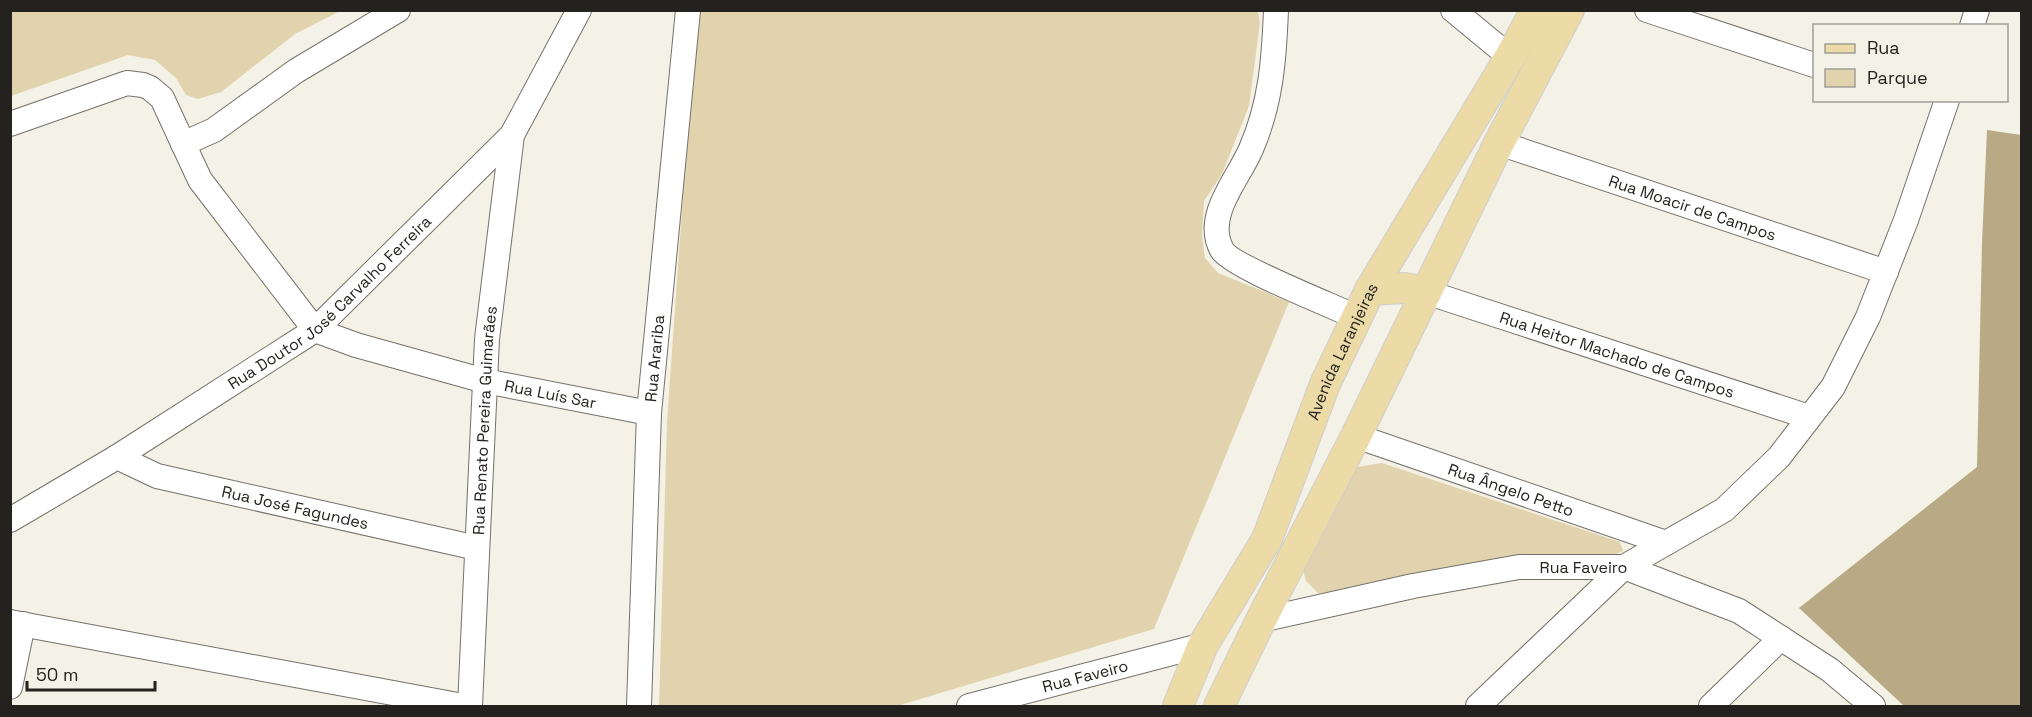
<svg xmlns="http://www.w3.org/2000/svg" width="2032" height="717" viewBox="0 0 2032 717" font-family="'Space Grotesk',sans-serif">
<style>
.green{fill:#e1d3ad}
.forest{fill:#b8aa84}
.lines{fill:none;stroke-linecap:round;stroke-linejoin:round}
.minor-casing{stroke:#747168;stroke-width:26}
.major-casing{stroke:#cfcece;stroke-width:32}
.minor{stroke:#fff;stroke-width:24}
.major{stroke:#ecdaa7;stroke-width:30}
.labels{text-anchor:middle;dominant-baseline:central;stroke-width:6;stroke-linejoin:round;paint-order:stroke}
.street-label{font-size:16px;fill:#23221e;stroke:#f4f1e7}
</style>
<rect width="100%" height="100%" fill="#f4f1e7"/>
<path class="green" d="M10,11L11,10L340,11L295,34L221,92L198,99L186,95L176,78L155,60L128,55L11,96Z
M696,11H1258L1260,23L1249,106L1222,174L1204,201L1202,236L1205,258L1218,273L1289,302L1154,629L897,706H659L667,422Z
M1382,463L1620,542L1623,551L1614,555L1518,557L1334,594L1318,593L1306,581L1301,563L1357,467Z"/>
<path class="forest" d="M1987,130L2021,135V706H1904L1799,608L1977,467L1982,243Z"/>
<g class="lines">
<g class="minor-casing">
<g id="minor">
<path d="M1276,10C1274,60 1271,103 1251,149C1239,178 1203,216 1222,250C1231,266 1333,306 1356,317"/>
<path d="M1453,10L1510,57"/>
<path d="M1647,10L1814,65"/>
<path d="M1972,26L1977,10"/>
<path id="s1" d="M10,124L127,83L143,85L150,88L162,98L200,180L315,330L356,345L485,381L649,413"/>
<path id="s2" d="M1499,143L1886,272"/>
<path d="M183,144L214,130L296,71L398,10"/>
<path id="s3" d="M1426,292L1809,417"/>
<path id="s4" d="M1356,436L1666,543"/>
<path id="s5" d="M117,457L157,476L477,548"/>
<path id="s6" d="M10,520L117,457L315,330L512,135L579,10"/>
<path id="s7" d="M1261,620L1413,586L1519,567H1624L1739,611L1830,670L1873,706"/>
<path d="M10,622L463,706"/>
<path d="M10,687L23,624"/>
<path id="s8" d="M470,706L487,339L512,135"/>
<path id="s9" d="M639,706L649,413L688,10"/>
<path id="s10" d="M969,706L1203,645"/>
<path d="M1478,706L1624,567L1724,510L1779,457L1833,387L1868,317L1906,220L1947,100"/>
<path d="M1711,706L1781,638"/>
</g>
</g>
<g class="major-casing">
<g id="major">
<path d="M1370,290L1404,288L1426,292"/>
<path id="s11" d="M1178,706L1203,645L1267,539L1325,384L1370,290L1510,57L1536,10"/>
<path d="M1219,706L1261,620L1356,436L1499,143L1569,10"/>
</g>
</g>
<use href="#minor" class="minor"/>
<use href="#major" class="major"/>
</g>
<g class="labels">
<g class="street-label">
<text stroke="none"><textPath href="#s2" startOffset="204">Rua Moacir de Campos</textPath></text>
<text stroke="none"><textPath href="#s6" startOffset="388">Rua Doutor José Carvalho Ferreira</textPath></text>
<text stroke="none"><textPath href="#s11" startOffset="392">Avenida Laranjeiras</textPath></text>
<text stroke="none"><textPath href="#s3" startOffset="201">Rua Heitor Machado de Campos</textPath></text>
<text stroke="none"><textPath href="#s9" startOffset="348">Rua Arariba</textPath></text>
<text stroke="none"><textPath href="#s1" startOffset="687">Rua Luís Sar</textPath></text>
<text stroke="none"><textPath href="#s8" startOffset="286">Rua Renato Pereira Guimarães</textPath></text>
<text stroke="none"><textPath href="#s4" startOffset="164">Rua Ângelo Petto</textPath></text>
<text stroke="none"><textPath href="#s5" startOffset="186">Rua José Fagundes</textPath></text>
<text stroke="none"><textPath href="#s7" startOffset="328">Rua Faveiro</textPath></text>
<text stroke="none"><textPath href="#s10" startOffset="120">Rua Faveiro</textPath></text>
</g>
</g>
<rect width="2032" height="717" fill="none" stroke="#23221e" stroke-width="24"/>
<rect x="1813" y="24" width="195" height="78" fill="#f4f1e7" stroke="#a09e97" stroke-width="1.5"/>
<rect x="1825" y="44" width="30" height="9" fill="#ecdaa7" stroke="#a09e97" stroke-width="1.5"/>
<text x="1867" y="54" font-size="18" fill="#23221e">Rua</text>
<rect x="1825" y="69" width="30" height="18" fill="#e1d3ad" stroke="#a09e97" stroke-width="1.5"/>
<text x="1867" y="84" font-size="18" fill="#23221e">Parque</text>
<path d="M27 681v9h128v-9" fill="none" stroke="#23221e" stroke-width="3"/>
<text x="36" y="681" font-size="18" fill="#23221e" stroke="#f4f1e7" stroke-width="4.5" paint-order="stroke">50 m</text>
</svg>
